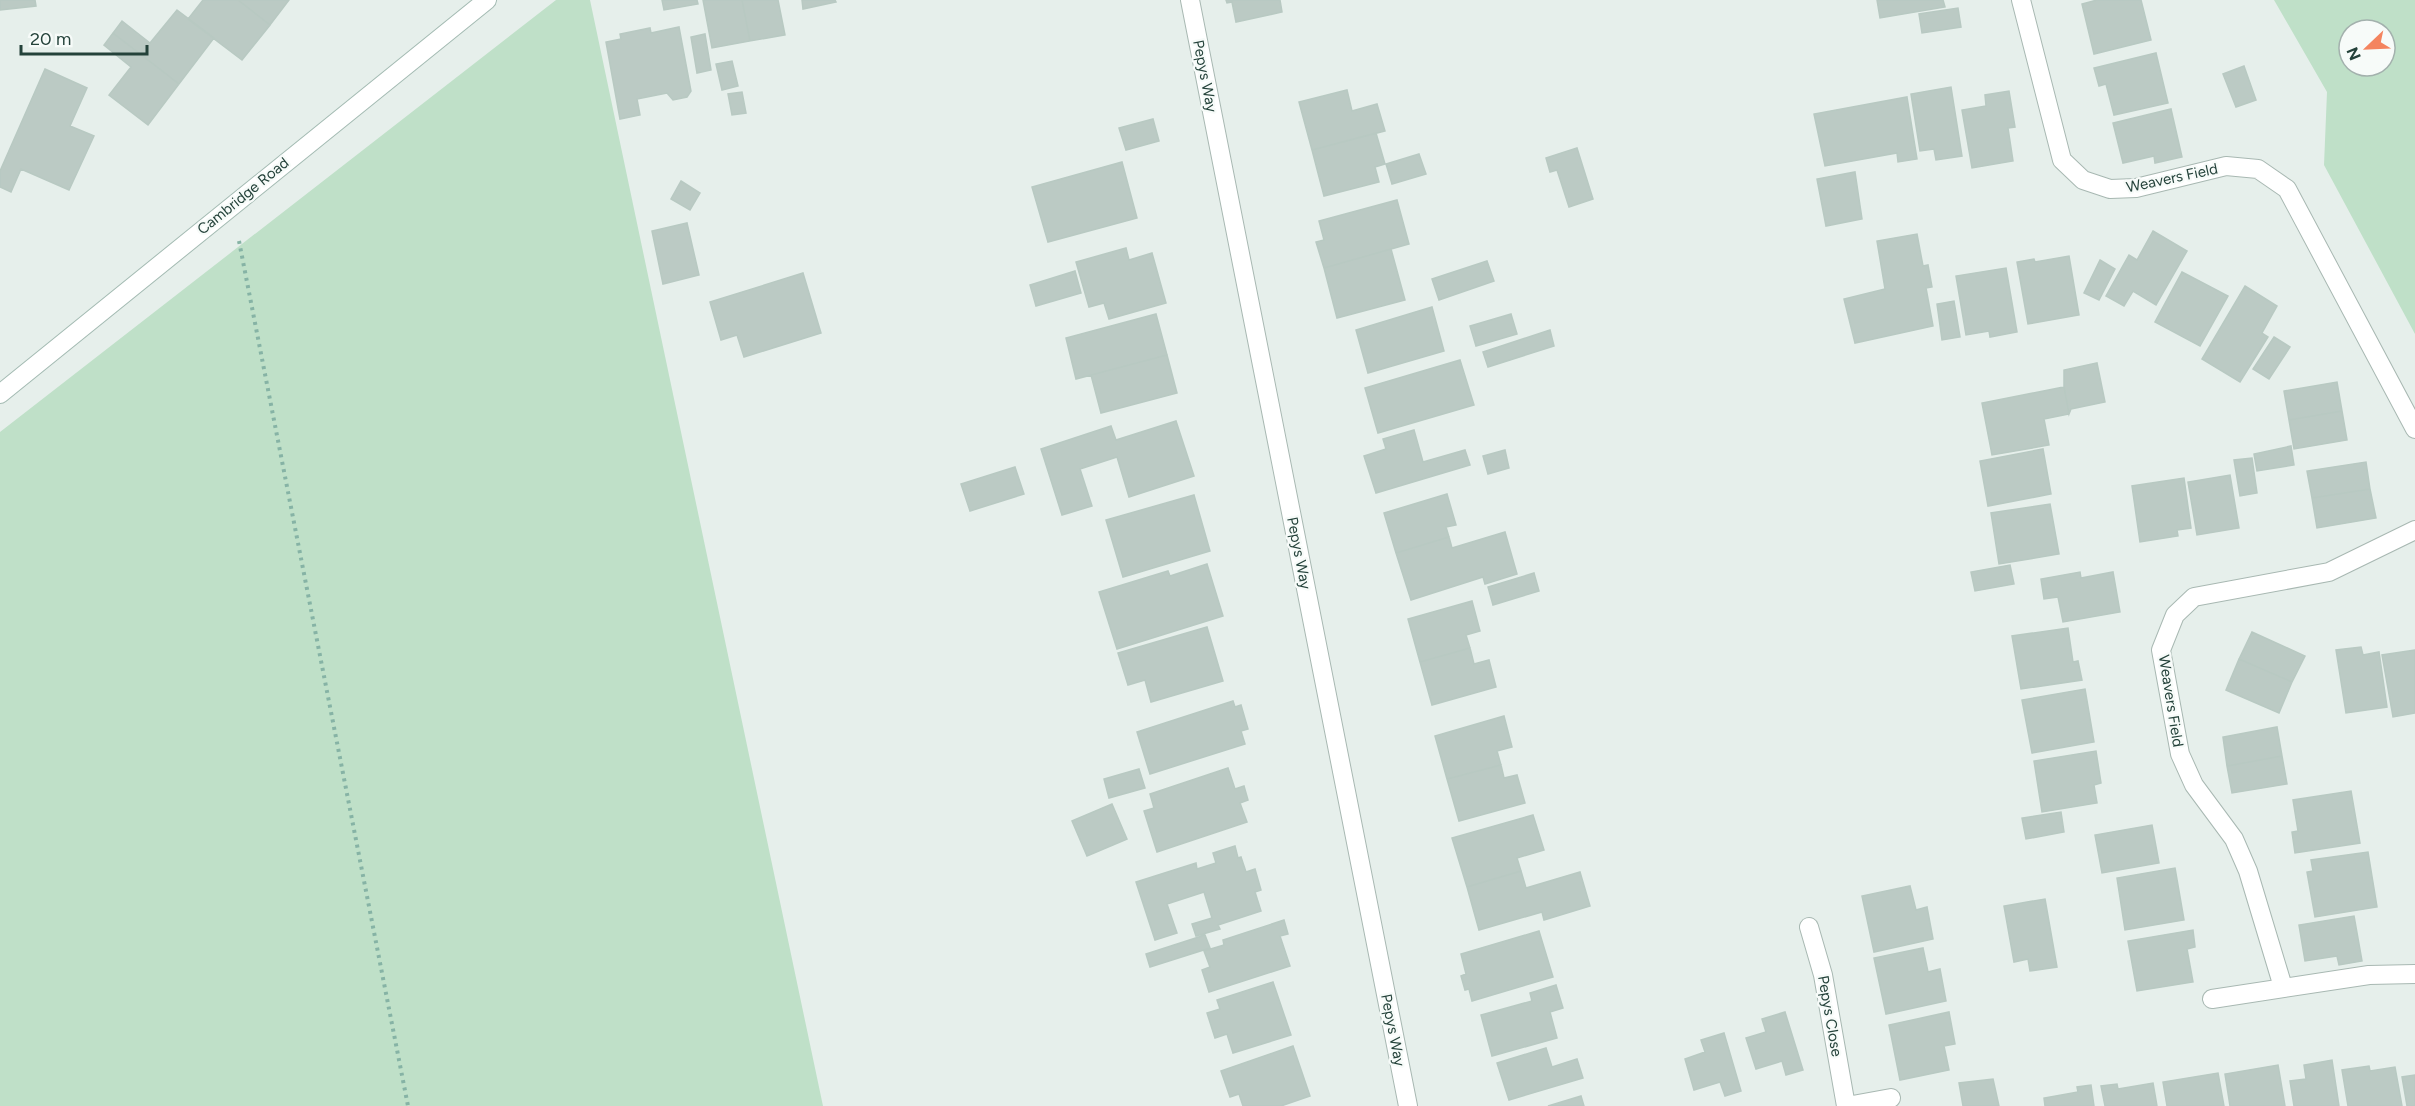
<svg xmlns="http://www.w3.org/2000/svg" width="2415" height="1106" viewBox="0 0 2415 1106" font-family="Figtree,sans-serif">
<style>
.green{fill:#bfe0c8;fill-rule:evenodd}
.building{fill:#bbcac4;stroke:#b8c9c2;stroke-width:1.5}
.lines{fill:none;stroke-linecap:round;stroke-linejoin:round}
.street-casing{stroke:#a8b8b2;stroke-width:20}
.secondary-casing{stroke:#a4bbb3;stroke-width:20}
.path{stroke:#86b3a5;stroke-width:4;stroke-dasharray:3 4.5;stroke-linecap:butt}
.street{stroke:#fff;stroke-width:18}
.secondary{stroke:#fff;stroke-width:18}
.labels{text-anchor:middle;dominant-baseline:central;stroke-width:4.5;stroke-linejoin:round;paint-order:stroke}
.street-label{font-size:15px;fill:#24423a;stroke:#f7fbf9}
</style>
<rect width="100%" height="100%" fill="#e6efeb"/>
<path class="green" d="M556,0H590L823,1106H0V432Z
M2274,0H2415V334L2324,165L2327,92ZM2349,30H2385V66H2349Z"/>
<path class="building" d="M0,0H35L36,6L0,10Z
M203,0H238L270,25L242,60L188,19Z
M238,0H289L270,25Z
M662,0H697L698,4L664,10Z
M703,0H742L750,41L712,48Z
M742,0H778L785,35L750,41Z
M802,0H835L836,2L803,9Z
M1226,0H1280L1282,12L1236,22L1232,2L1227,3Z
M1877,0H1943L1945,7L1880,18Z
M2097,0H2141L2151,40L2094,54L2082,4Z
M1958,8L1961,27L1922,33L1919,14Z
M177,10L214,38L179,84L113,33L122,21L150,43Z
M679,27L691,91L687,97L673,100L667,93L637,99L640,115L620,119L606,42L621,39L620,34L650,28L651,33Z
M113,33L179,84L148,125L109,95L131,67L104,45Z
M705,34L711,70L697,73L691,37Z
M2156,53L2168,103L2114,115L2106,84L2099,86L2094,68Z
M732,61L738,86L722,90L716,64Z
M2244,66L2256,100L2236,107L2223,74Z
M45,69L87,88L70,126L94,136L69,190L21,169L11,192L0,187V171Z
M1951,87L1962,156L1936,160L1934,149L1920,151L1911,94Z
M1347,90L1352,111L1377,104L1385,131L1312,150L1299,102Z
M2009,91L2015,127L2008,128L2013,161L1972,168L1962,110L1986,106L1985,95Z
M742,92L746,113L732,115L728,94Z
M1907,97L1917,159L1898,162L1897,153L1825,166L1814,114Z
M2171,109L2182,157L2155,163L2154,156L2123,163L2113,123Z
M1153,119L1159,141L1126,150L1119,128Z
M1376,133L1385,164L1375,167L1379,182L1324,196L1312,150Z
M1577,148L1593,199L1569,207L1557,170L1550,172L1546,158Z
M1419,154L1426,174L1392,184L1386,164Z
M1122,162L1137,218L1048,242L1032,187Z
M1855,172L1862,219L1826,226L1817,179Z
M681,181L700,193L690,210L671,199Z
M1397,200L1409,244L1324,268L1316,242L1324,240L1319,221Z
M687,223L699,275L663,284L652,231Z
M2153,231L2187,251L2156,305L2133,291L2124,306L2106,296L2129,255L2137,260Z
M1917,234L1923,266L1928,265L1932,287L1926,288L1933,326L1855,343L1844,299L1885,289L1877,241Z
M1126,248L1129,260L1152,253L1166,303L1109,319L1104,303L1089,307L1076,262Z
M1391,249L1405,300L1337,318L1324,268Z
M2069,256L2079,315L2028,324L2017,262L2034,259L2035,262Z
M2100,260L2115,269L2099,300L2084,293Z
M1487,261L1494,281L1439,300L1432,279Z
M2006,268L2017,332L1990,337L1989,331L1966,335L1956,276Z
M1075,271L1081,293L1036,306L1030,285Z
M2182,272L2228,296L2200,346L2155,322Z
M803,273L821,333L744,357L737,335L721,340L710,302Z
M2245,286L2277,306L2262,333L2268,337L2240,382L2202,359Z
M1954,301L1960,337L1942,340L1937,304Z
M1432,307L1444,351L1368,373L1356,330Z
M1156,314L1167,355L1076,379L1066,338Z
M1511,314L1517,334L1476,346L1470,326Z
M1550,330L1554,346L1488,367L1483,352Z
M2274,337L2290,347L2269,379L2253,369Z
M1167,355L1177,393L1101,413L1091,375Z
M1460,360L1474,405L1378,433L1365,388Z
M2097,363L2105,402L2071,409L2069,414L2064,387V370Z
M2337,382L2342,411L2289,420L2284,391Z
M2064,387L2069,414L2044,419L2049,445L1992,455L1982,403Z
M2342,411L2347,440L2294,449L2289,420Z
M1176,421L1194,476L1129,497L1117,457L1080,469L1092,506L1062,515L1041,449L1111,426L1116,440Z
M1414,430L1423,462L1465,450L1470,465L1376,493L1364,456L1386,449L1383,439Z
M2291,446L2294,465L2257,471L2254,454Z
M2043,449L2051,494L1988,506L1980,461Z
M1505,450L1509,468L1488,474L1483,456Z
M2252,458L2257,493L2240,496L2234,460Z
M2366,462L2370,489L2312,498L2307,471Z
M1015,467L1024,494L970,511L961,484Z
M2230,475L2239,528L2197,535L2188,482Z
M2184,478L2191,528L2177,530L2178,536L2140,542L2132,486Z
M2370,489L2376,518L2317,528L2312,498Z
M1447,494L1456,525L1446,527L1449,537L1396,553L1384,513Z
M1194,495L1210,551L1123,577L1106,520Z
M2050,504L2059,554L1999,564L1991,513Z
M1505,532L1517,574L1485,584L1483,577L1411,600L1396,553L1449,537L1452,548Z
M1207,564L1223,616L1117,649L1099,592L1168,571L1170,576Z
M2010,565L2014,584L1975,591L1971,572Z
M2080,572L2081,578L2113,572L2120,612L2063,622L2058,597L2044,599L2041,579Z
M1534,573L1539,591L1493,605L1488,587Z
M1472,601L1480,631L1466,635L1470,648L1420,662L1408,619Z
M1207,627L1223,681L1151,702L1145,680L1128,685L1118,653Z
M2068,628L2073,662L2078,661L2082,680L2021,689L2012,636Z
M2252,632L2305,656L2292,682L2239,659Z
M2361,647L2363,655L2379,652L2387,707L2346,713L2336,650Z
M1470,648L1474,664L1489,660L1496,687L1432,705L1420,662Z
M2415,650V713L2393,717L2382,655Z
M2239,659L2292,682L2279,713L2226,690Z
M2085,689L2094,742L2032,753L2022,700Z
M1233,701L1235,707L1241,705L1248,729L1241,731L1245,744L1150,774L1137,732Z
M1504,716L1512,747L1497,751L1501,765L1447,779L1435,736Z
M2277,727L2282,756L2227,766L2223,737Z
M2096,751L2101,783L2094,785L2097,803L2042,812L2034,761Z
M2282,756L2287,784L2232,793L2227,766Z
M1501,765L1504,778L1517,775L1525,803L1459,821L1447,779Z
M1228,768L1235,789L1244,786L1248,800L1240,803L1247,822L1157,852L1144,811L1154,808L1150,794Z
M1139,769L1145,788L1109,798L1104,779Z
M2351,791L2360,843L2295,853L2292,832L2298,831L2293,800Z
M1112,804L1127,839L1087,856L1072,821Z
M2061,812L2064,832L2026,839L2022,818Z
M1533,815L1544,850L1517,858L1521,871L1467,887L1452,838Z
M2152,825L2159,863L2102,873L2095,835Z
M1235,846L1238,858L1241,857L1246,872L1255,869L1261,890L1255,892L1261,911L1218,925L1220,929L1196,936L1192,924L1212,918L1204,892L1167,904L1177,933L1155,940L1136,882L1196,863L1197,869L1216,863L1213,853Z
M2368,852L2377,907L2315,917L2307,872L2313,871L2311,860Z
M2175,868L2184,920L2125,930L2117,878Z
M1521,871L1526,888L1580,872L1590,906L1544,920L1542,912L1479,930L1467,887Z
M1910,886L1916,910L1927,907L1933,939L1874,952L1862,896Z
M2045,899L2057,967L2030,971L2028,959L2014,962L2004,906Z
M2354,916L2362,961L2339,965L2337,956L2305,961L2299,925Z
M1284,920L1288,934L1280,936L1290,966L1209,992L1202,970L1210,967L1204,951L1224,945L1223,940Z
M2193,930L2195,947L2187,949L2193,982L2137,991L2128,941Z
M1539,931L1553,977L1472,1001L1469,989L1465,990L1461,976L1466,974L1461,954Z
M1205,935L1210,948L1150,967L1146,954Z
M1923,948L1928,972L1940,969L1946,1001L1886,1014L1874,958Z
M1273,982L1291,1035L1233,1053L1227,1034L1215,1038L1207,1013L1220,1009L1217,1000Z
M1556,985L1563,1008L1550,1012L1557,1038L1492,1056L1481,1015L1532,1001L1530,993Z
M1785,1012L1803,1070L1786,1075L1782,1061L1756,1069L1746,1038L1766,1032L1762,1019Z
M1949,1012L1955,1044L1944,1046L1949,1070L1900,1080L1889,1025Z
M1724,1033L1741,1091L1725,1096L1720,1082L1694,1090L1685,1059L1705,1052L1701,1040Z
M1293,1046L1310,1096L1281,1106H1243L1239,1094L1230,1097L1221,1071Z
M1546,1048L1552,1067L1577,1059L1583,1078L1509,1100L1497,1063Z
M2332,1060L2339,1106H2294L2290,1081L2306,1079L2304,1065Z
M2278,1065L2285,1106H2230L2225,1074Z
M2369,1066L2370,1071L2395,1067L2402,1106H2348L2342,1070Z
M2218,1073L2224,1106H2167L2163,1082Z
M2415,1075V1106H2407L2402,1077Z
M1993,1079L1999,1106H1963L1959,1083Z
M2153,1083L2157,1106H2105L2101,1086L2117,1084L2118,1089Z
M2091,1085L2094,1106H2045L2044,1098L2078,1092L2077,1087Z
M1581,1096L1584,1106H1548Z"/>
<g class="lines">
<g class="street-casing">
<path id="street" d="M1190,0L1408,1106
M2021,0L2062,160L2083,180L2110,189L2136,188L2226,166L2258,169L2287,189L2415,429
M1809,927L1823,975L1846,1106
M2283,987L2248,871L2234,839L2194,785L2180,754L2161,650L2175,615L2194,597L2329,572L2415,530
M2212,999L2369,975L2415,974
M1847,1106L1891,1098"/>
</g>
<g class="secondary-casing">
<path id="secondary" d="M0,394L487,0"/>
</g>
<path class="path" d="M239,241L408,1106"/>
<use href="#street" class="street"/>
<use href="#secondary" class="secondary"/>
</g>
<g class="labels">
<g class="street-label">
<text transform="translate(1205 76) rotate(79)">Pepys Way</text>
<text transform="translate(2172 178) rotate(-12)">Weavers Field</text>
<text transform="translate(243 196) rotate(-39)">Cambridge Road</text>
<text transform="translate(1299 553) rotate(79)">Pepys Way</text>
<text transform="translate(2171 701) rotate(81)">Weavers Field</text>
<text transform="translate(1830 1016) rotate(80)">Pepys Close</text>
<text transform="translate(1393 1030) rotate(79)">Pepys Way</text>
</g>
</g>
<g transform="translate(2367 48) rotate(247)"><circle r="28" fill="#f7fbf9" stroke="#a3b1ad" stroke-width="1.5"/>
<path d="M0-4.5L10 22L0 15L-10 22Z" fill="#f4845f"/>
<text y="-9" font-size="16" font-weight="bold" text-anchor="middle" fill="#24423a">N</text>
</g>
<path d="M21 45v9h126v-9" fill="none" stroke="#24423a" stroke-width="3"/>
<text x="30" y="45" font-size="18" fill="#24423a" stroke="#f7fbf9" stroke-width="4.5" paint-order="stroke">20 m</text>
</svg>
